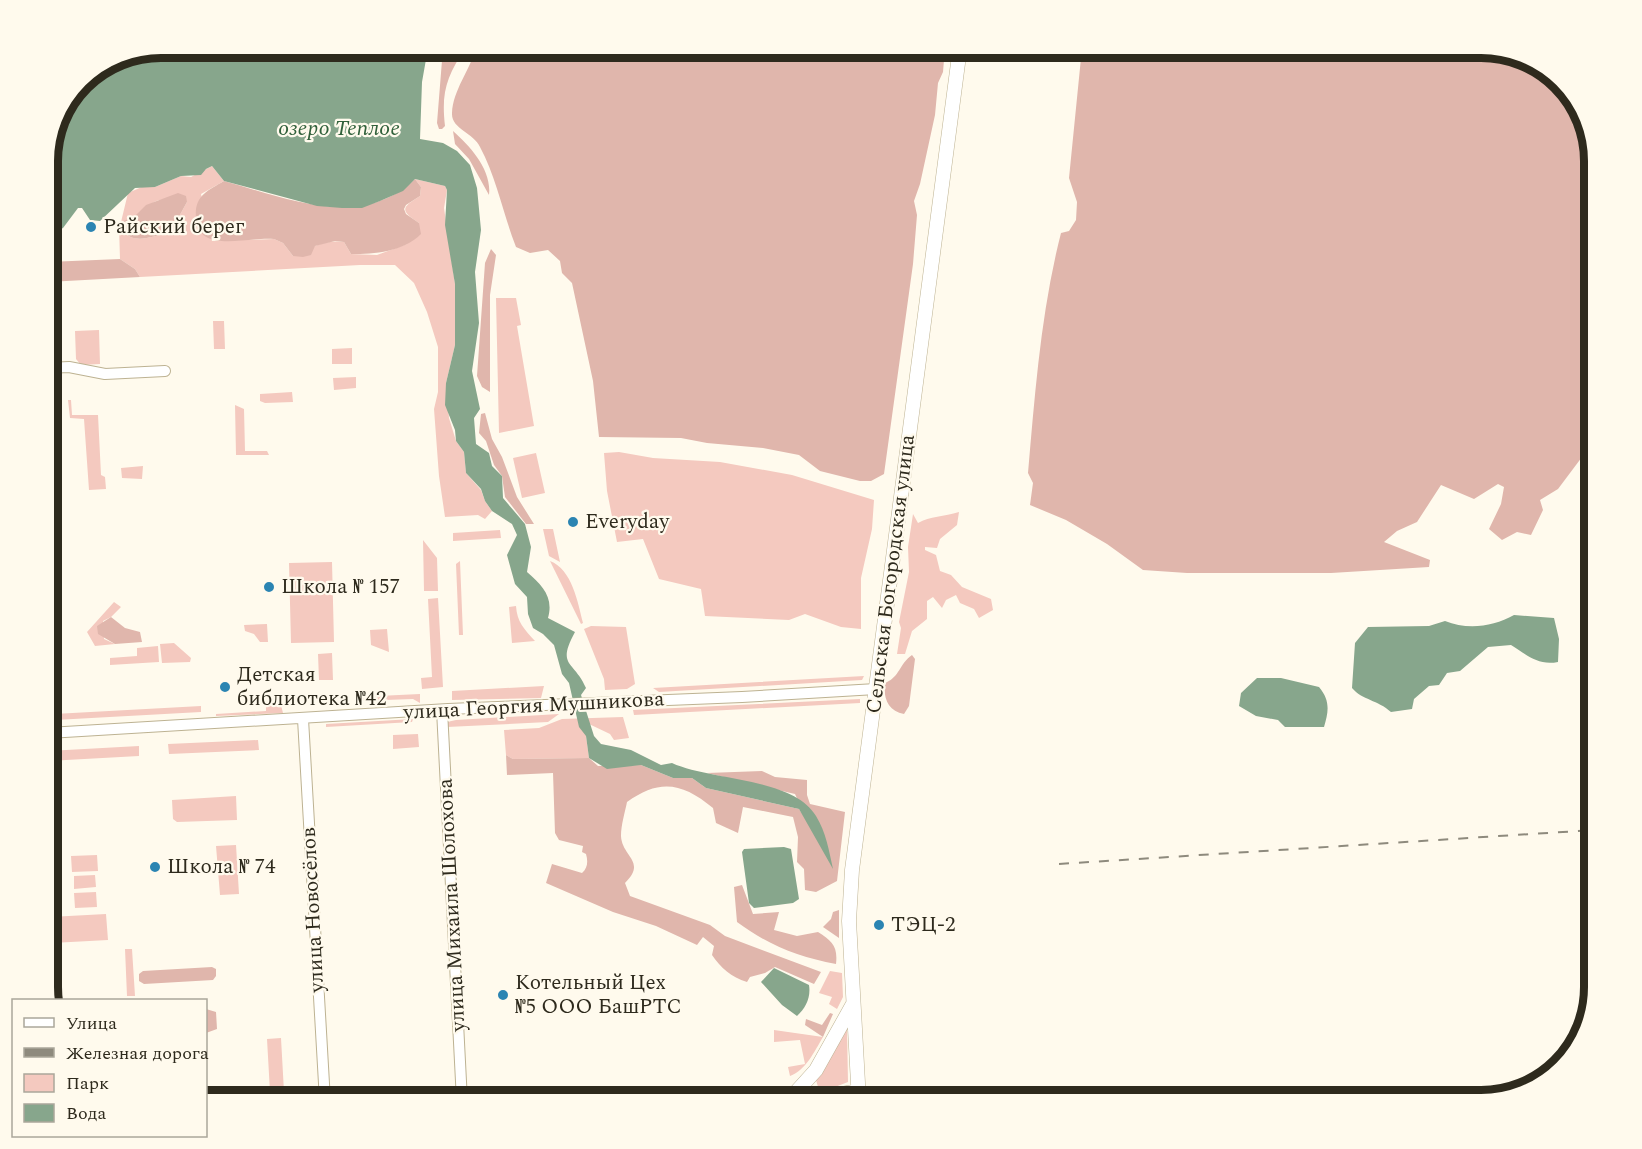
<svg xmlns="http://www.w3.org/2000/svg" width="1642" height="1149" viewBox="0 0 1642 1149" font-family="Spectral,serif">
<style>
.green{fill:#f4c9bf}
.forest{fill:#e0b6ac}
.water{fill:#87a68c}
.lines{fill:none;stroke-linecap:round;stroke-linejoin:round}
.minor-casing{stroke:#bdb292;stroke-width:12}
.major-casing{stroke:#bdb292;stroke-width:15}
.minor{stroke:#fff;stroke-width:10}
.major{stroke:#fff;stroke-width:14}
.rail{stroke:#8e8a7d;stroke-width:2;stroke-dasharray:10 10;stroke-linecap:butt}
.poi-dot{fill:#2b84b2;stroke:#fffaed;stroke-width:2}
.labels{text-anchor:middle;dominant-baseline:central;stroke-width:4.5;stroke-linejoin:round;paint-order:stroke}
.poi-label{font-size:21px;fill:#2e2a1d;stroke:#fffaed;text-anchor:start}
.street-label{font-size:21px;fill:#2e2a1d;stroke:#fffaed}
.water-label{font-size:22px;font-style:italic;fill:#30603a;stroke:#fffaed}
.rim{fill:none;stroke:#2e2a1d;stroke-width:8}
</style>
<rect width="100%" height="100%" fill="#fffaed"/>
<path class="green" d="M212,166L224,181L201,194L212,241L274,239L283,243L293,256C310,248 325,239 344,242L351,254L377,255L407,244L419,223C400,210 401,208 420,196L421,187L415,179L445,186L447,190L444,208L455,284V345L446,383L449,418L456,441L464,452L466,473L481,490L485,501L492,511L485,519L478,515L445,517L439,476L434,409L438,392V347L427,312L414,283L395,265H360L140,277L135,269L120,259L119,227C134,247 149,236 170,233L187,202C142,191 153,215 121,222L128,193L144,186L155,187L181,176L191,177Z
M496,298H516L521,325L517,326L534,426L499,433Z
M213,321H224L225,349H214Z
M99,330L100,364L81,365L76,359L75,331Z
M352,348V364H332V349Z
M356,377V388L334,390L333,378Z
M292,392L293,402L265,403L260,401V394Z
M68,400H71L72,415H98L101,475L105,477L106,489L89,490L84,419L70,418Z
M235,405L244,409L245,451H267L269,455H236Z
M619,452L653,458L720,462L792,475L874,500L872,529L861,578V629L841,627L805,614L789,620L705,616L701,589L659,579L643,539L617,542L607,491L604,453Z
M536,453L545,493L522,498L513,458Z
M143,466L142,479L122,478L121,468Z
M959,512L957,525L940,539L937,548L925,547V550L936,555L940,571L951,575L962,587L991,599L993,610L979,618L974,609L960,603L956,595L946,600L942,608L933,597L927,601V619L912,631L905,654H897L901,628L899,622L909,572L908,547L913,514L918,523C930,516 944,517 959,512Z
M543,529H553L560,562L549,556Z
M500,530L501,538L453,541V533Z
M423,540L437,558L438,591H424Z
M460,561L463,635H459L456,564Z
M550,561C572,569 578,603 583,623L581,624Z
M332,562L334,642L291,643L289,563Z
M438,598L443,687L422,689L421,678L432,677L428,599Z
M114,602L121,607L111,617L103,621L104,639L115,644L95,646L87,632Z
M516,606C517,622 524,629 535,641L512,643L509,607Z
M267,624L268,642H260L254,634L245,631L244,625Z
M591,626L626,627L635,684L627,689L605,690L604,679L584,629Z
M387,629L389,652L371,645L370,630Z
M174,643L191,658L190,662L162,663L160,644Z
M158,646L159,662L110,665V658L137,656V648Z
M332,653L333,680H319L318,654Z
M864,676L862,680L659,692L653,688Z
M544,686L541,698L452,700V691Z
M420,694V703L413,699L357,701V697Z
M860,699V703L634,715L633,710Z
M280,701L283,713L216,716V714L266,711V702Z
M201,706V712L55,720L54,714Z
M559,714L548,722L447,727V722L456,720Z
M623,717L629,738L614,740L610,734L589,724L586,736L589,758L513,759L506,755L504,730L539,728L562,719Z
M413,719L412,722L326,727V724Z
M418,734L419,747L393,749V735Z
M258,740L259,750L169,754L168,744Z
M139,746V756L48,761V751Z
M236,796L237,820L177,822L173,819L172,800Z
M236,845L239,894L220,895L216,846Z
M97,855L98,871L72,872L71,856Z
M95,875L96,887L74,889V876Z
M96,892L97,907L75,908L74,893Z
M106,914L108,940L52,943L50,917Z
M125,949H132L135,996H127Z
M830,971L842,973L843,997L837,1009L829,1004L832,997L819,993Z
M845,1029L847,1030L848,1082L835,1087H818L816,1080Z
M774,1030L823,1037C814,1052 806,1070 790,1076L788,1067L805,1064L800,1040L774,1042Z
M281,1038L284,1092H270L267,1039Z"/>
<path class="forest" d="M443,48H465C447,77 441,91 445,126L442,129H439L437,123Z
M476,48H945L943,72L938,83L935,115L920,184L914,201L917,215L913,264L884,474L871,481H860L820,471L799,455L763,448L707,443L681,438L599,437L593,381L572,283L562,273L560,261L548,250L530,253L516,247C503,214 497,179 480,147C474,133 451,129 452,113C453,90 470,70 476,48Z
M1082,48H1480L1544,67L1582,111L1594,161V451L1585,453L1558,489L1540,500L1543,510L1531,535L1517,532L1502,540L1489,529L1501,504L1504,487L1498,484L1474,499L1441,485L1417,522L1397,531L1384,542L1430,560L1429,567L1331,573H1187L1143,570L1107,544L1066,520L1030,505L1033,483L1028,473C1035,393 1041,311 1061,233L1069,231L1076,220L1077,202L1069,178Z
M453,131C470,146 492,170 489,195L469,159L455,144Z
M415,179L421,187L420,196L406,205L404,209L406,214L419,223L421,234C403,252 375,254 351,254L344,242L335,241L315,246L311,255L303,257L293,256L283,243L274,239C249,236 198,255 196,218C194,196 207,191 224,181C286,198 361,231 415,179Z
M178,193L186,196L187,202L170,233C149,236 134,247 119,227L121,222L134,217L146,205Z
M491,249L496,255L490,295V392L482,387L477,376L485,263Z
M120,259L135,269L140,277L48,282V262Z
M485,413L492,439L502,457L517,497L534,524H526L505,497L502,476L494,465L486,441L479,433L481,414Z
M111,617L125,628L140,632L142,642L115,644L98,634L97,626Z
M912,655L915,659L909,706L904,714C888,711 883,698 885,683C900,677 899,664 912,655Z
M506,755L513,759L589,758L598,766L641,765L673,778H692L706,788L799,809L809,824L795,794L707,773L762,771L775,777L807,780V795L810,804L845,812L837,881L816,892L805,890L804,869L797,862L798,837L793,817L743,807L738,833L716,823L713,808C683,783 660,778 627,802C625,812 621,825 621,836C622,857 647,861 625,883L630,896L710,925L725,936L821,972L814,984L775,967L765,973L750,977L747,982C731,977 721,968 712,955L714,946L703,937L697,945L656,926L613,912L546,883L552,864L582,873C588,868 588,861 586,854L582,852L583,846L559,840L555,833L553,773L507,775Z
M742,885L753,914L779,912L774,930L797,936L818,932C832,941 838,946 836,964C798,957 768,945 737,922L734,887Z
M839,910V938L823,927L831,919L833,912Z
M212,967L216,969V976L213,980L144,984L139,981V974L143,971Z
M206,1009L216,1012L217,1029L206,1033Z
M830,1013L833,1014L823,1037L805,1025L806,1019L822,1025Z
M738,1088V1101H684Z"/>
<path class="water" d="M162,48H428L422,82L420,139L443,143L457,151L470,165L477,188L481,230L475,272L479,323L472,371L480,409L474,418L476,444L489,453L492,466L502,476L503,498L525,524L531,547L527,572C542,585 554,597 548,618L575,632C556,667 574,660 586,688L581,695L594,736L601,744L631,750L661,765L672,763C711,781 793,777 816,816C826,832 829,851 833,869L799,809L706,788L692,778H673L641,765L607,769L589,758L586,736L579,727L569,683L562,674L554,645L543,634L533,628L528,614L527,597L515,584L507,555L517,535L512,524L492,511L485,501L481,489L466,473L464,452L456,441L455,430L445,405L446,383L455,345V284L445,225L447,190L445,186L415,179L403,191L380,201L362,208H342L317,206L224,181L212,166L206,169L201,175L181,176L155,187L135,188L100,221L90,220L82,208H78L63,228L48,236V155L82,81L119,57Z
M1514,615L1554,618L1559,639L1558,662C1538,666 1527,655 1511,645L1488,647L1460,671L1447,673L1439,685L1429,686L1414,699L1412,709L1391,712C1378,700 1362,700 1352,688L1355,643L1368,627L1429,626L1445,621C1467,630 1493,627 1514,615Z
M1257,678H1281L1319,687C1330,700 1329,711 1324,727H1285L1278,720L1256,716L1239,706L1241,693Z
M784,847L791,849L799,899L793,903L754,908L749,903L742,852L744,849Z
M774,968L809,985C811,997 806,1008 797,1016L782,1005L761,982Z"/>
<g class="lines">
<g class="minor-casing">
<path id="minor" d="M48,368L69,367L105,374L165,371
M442,710L462,1101
M303,719L325,1101
M48,733L448,709L742,697L876,689"/>
</g>
<g class="major-casing">
<path id="major" d="M788,1101L816,1070L853,1004
M802,1101L859,1091
M859,1101L849,921L852,870L960,48"/>
</g>
<use href="#minor" class="minor"/>
<use href="#major" class="major"/>
<path class="rail" d="M1059,864L1594,830"/>
</g>
<g class="poi-dot">
<circle cx="91" cy="227" r="6"/>
<circle cx="573" cy="522" r="6"/>
<circle cx="269" cy="587" r="6"/>
<circle cx="225" cy="687" r="6"/>
<circle cx="155" cy="867" r="6"/>
<circle cx="879" cy="925" r="6"/>
<circle cx="503" cy="995" r="6"/>
</g>
<g class="labels">
<g class="poi-label">
<text x="103" y="227">Райский берег</text>
<text x="585" y="522">Everyday</text>
<text x="281" y="587">Школа № 157</text>
<text x="237" y="675">Детская<tspan x="237" dy="24">библиотека №42</tspan></text>
<text x="167" y="867">Школа № 74</text>
<text x="891" y="925">ТЭЦ-2</text>
<text x="515" y="983">Котельный Цех<tspan x="515" dy="24">№5 ООО БашРТС</tspan></text>
</g>
<g class="street-label">
<text transform="translate(891 574) rotate(-83)">Сельская Богородская улица</text>
<text transform="translate(534 706) rotate(-3)">улица Георгия Мушникова</text>
<text transform="translate(452 905) rotate(-93)">улица Михаила Шолохова</text>
<text transform="translate(313 910) rotate(-93)">улица Новосёлов</text>
</g>
<g class="water-label">
<text x="339" y="128">озеро Теплое</text>
</g>
</g>
<path d="M0 0H1642V1149H0ZM161 58H1481A103 103 0 0 1 1584 161V987A103 103 0 0 1 1481 1090H161A103 103 0 0 1 58 987V161A103 103 0 0 1 161 58Z" fill="#fffaed" fill-rule="evenodd"/>
<path class="rim" d="M161 58H1481A103 103 0 0 1 1584 161V987A103 103 0 0 1 1481 1090H161A103 103 0 0 1 58 987V161A103 103 0 0 1 161 58Z"/>
<rect x="12" y="999" width="195" height="138" fill="#fffaed" stroke="#aba79a" stroke-width="1.5"/>
<rect x="24" y="1018" width="30" height="9" fill="#ffffff" stroke="#aba79a" stroke-width="1.5"/>
<text x="66" y="1029" font-size="18" fill="#2e2a1d">Улица</text>
<rect x="24" y="1048" width="30" height="9" fill="#8e8a7d" stroke="#aba79a" stroke-width="1.5"/>
<text x="66" y="1059" font-size="18" fill="#2e2a1d">Железная дорога</text>
<rect x="24" y="1074" width="30" height="18" fill="#f4c9bf" stroke="#aba79a" stroke-width="1.5"/>
<text x="66" y="1089" font-size="18" fill="#2e2a1d">Парк</text>
<rect x="24" y="1104" width="30" height="18" fill="#87a68c" stroke="#aba79a" stroke-width="1.5"/>
<text x="66" y="1119" font-size="18" fill="#2e2a1d">Вода</text>
</svg>
